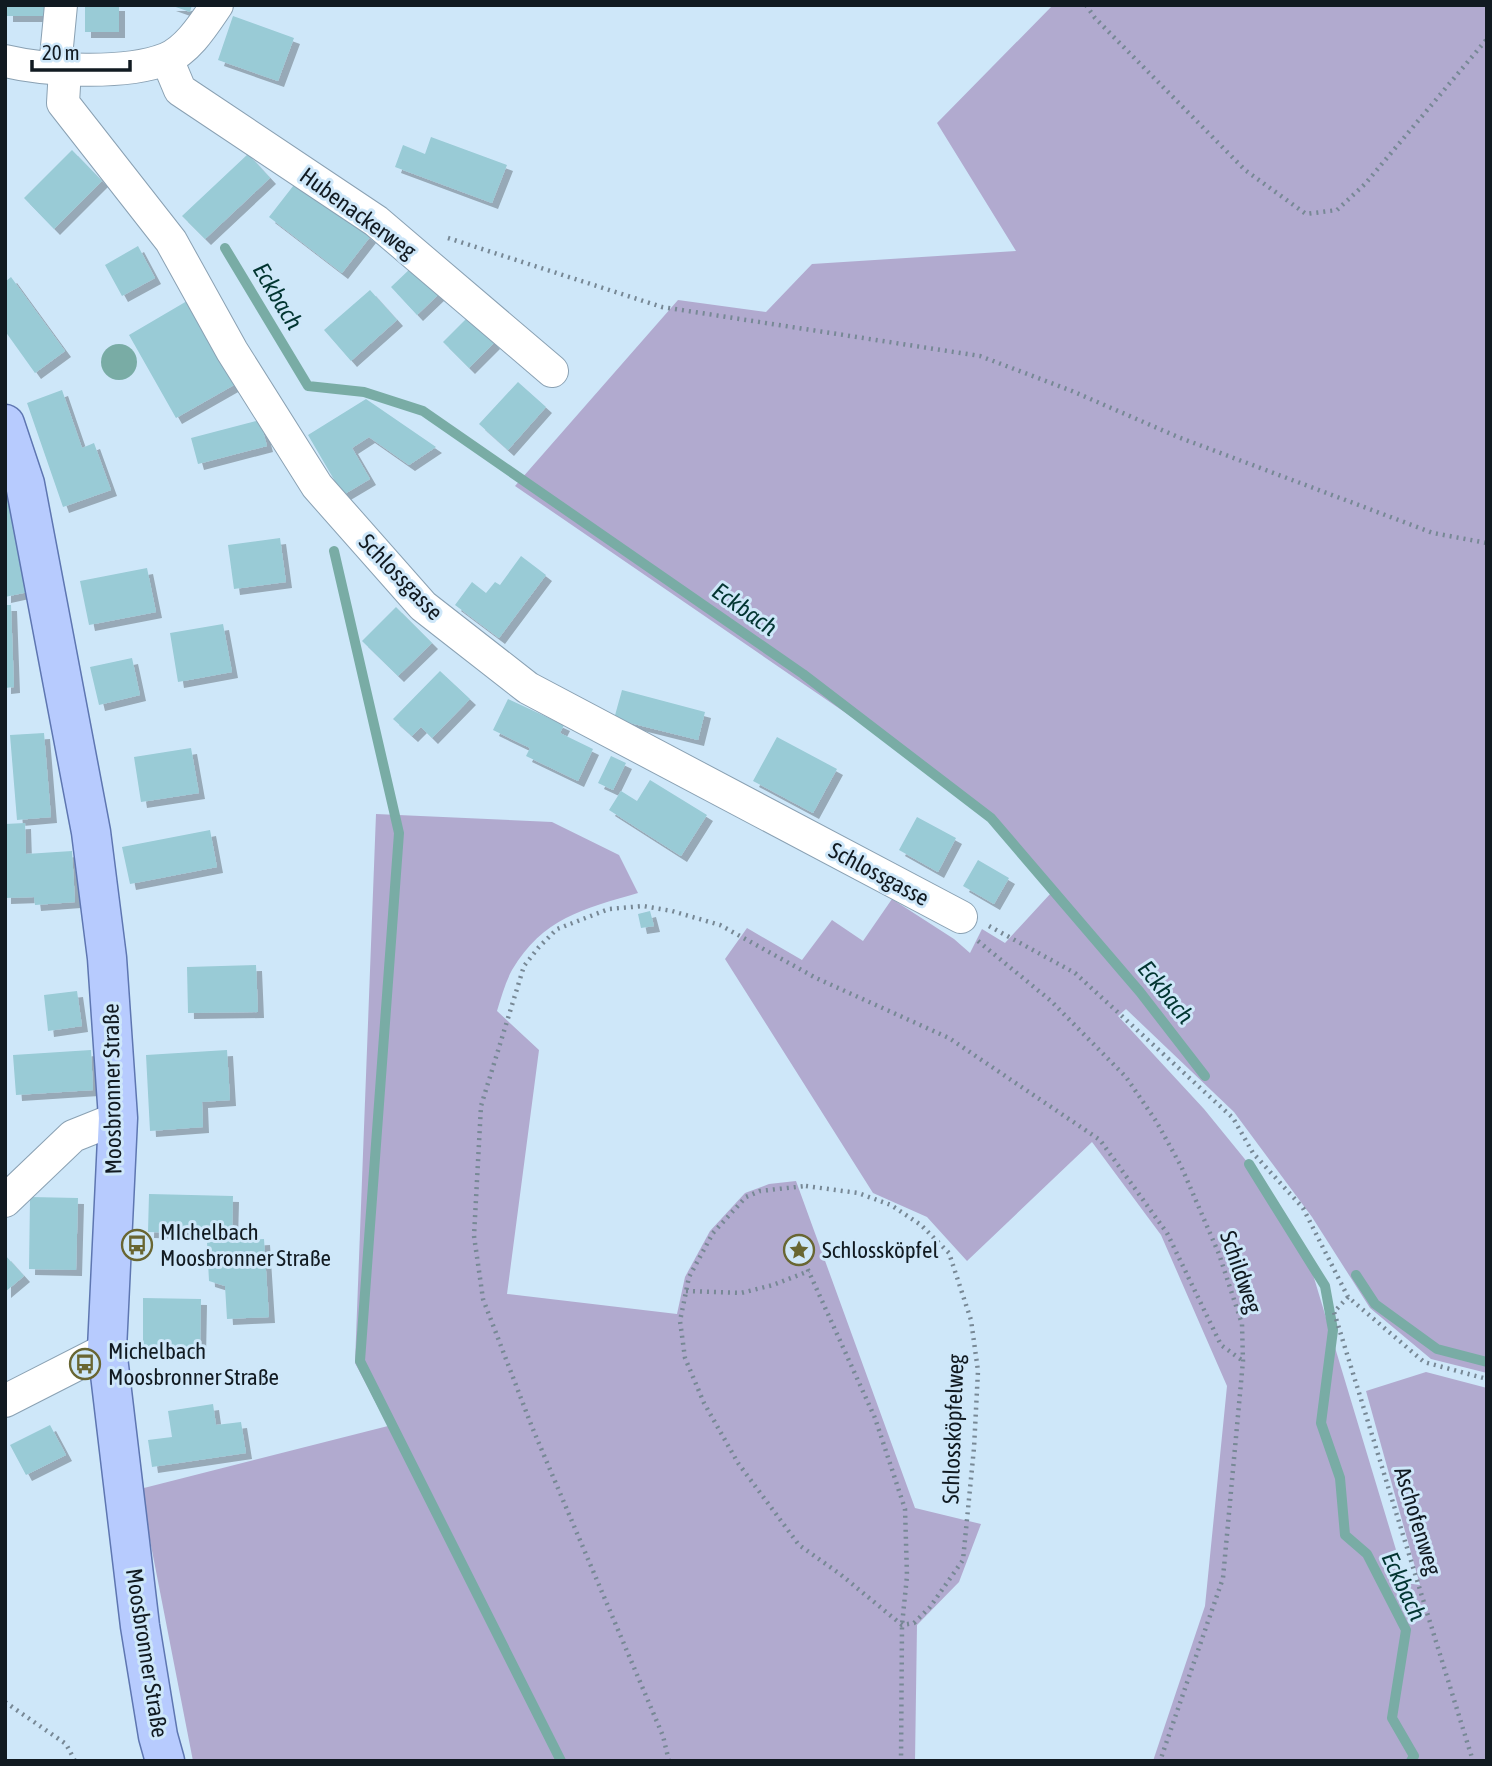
<svg xmlns="http://www.w3.org/2000/svg" width="1492" height="1766" viewBox="0 0 1492 1766" font-family="'Asap Condensed',sans-serif">
<style>
.green{fill:#b1aacf}
.water{fill:#79aca5}
.lines{fill:none;stroke-linecap:round;stroke-linejoin:round}
.stream{stroke:#79aca5;stroke-width:10}
.building{fill:#99cbd6;filter:url(#shadow)}
.minor-casing{stroke:#8aa1b3;stroke-width:34}
.major-casing{stroke:#5e76b1;stroke-width:41}
.path{stroke:#778895;stroke-width:4.5;stroke-dasharray:2 5;stroke-linecap:butt}
.minor{stroke:#fff;stroke-width:32}
.major{stroke:#b7cbfe;stroke-width:38}
.labels{text-anchor:middle;dominant-baseline:central;stroke-width:6;stroke-linejoin:round;paint-order:stroke}
.street-label{font-size:23px;fill:#111a21;stroke:#cee7f9}
.poi-label{font-size:23px;fill:#111a21;stroke:#cee7f9;text-anchor:start}
.water-label{font-size:24px;font-style:italic;fill:#023531;stroke:#cee7f9}
</style>
<defs>
<filter id="shadow"><feDropShadow dx="6" dy="6" stdDeviation="0" flood-color="#0004"/></filter>
</defs>
<rect width="100%" height="100%" fill="#cee7f9"/>
<path class="green" d="M1053,5H1487V1373L1431,1359L1370,1308L1312,1217L1234,1112L1126,1009L1118,1016L1204,1109L1270,1190L1305,1248L1406,1583L1420,1585L1366,1391L1426,1372L1487,1388V1761H1153L1205,1606L1227,1386L1161,1235L1092,1142L967,1261L927,1217L873,1193L725,959L747,928L802,960L832,920L863,941L892,899L954,939L970,953L982,929L1005,943L1051,893L988,820L891,744L515,486L678,300L766,312L812,264L1016,251L937,123Z
M376,814L552,822L619,855L638,893C583,909 543,918 512,970C505,983 501,998 497,1011L539,1050L507,1294L677,1314L685,1277L710,1231L745,1193L769,1184L796,1181L915,1508L981,1524L959,1582L917,1625L915,1761H193L140,1489L388,1426L355,1363Z"/>
<path class="water" d="M101 362a18 18 0 1 1 36 0a18 18 0 1 1-36 0Z"/>
<g class="lines">
<path class="stream" d="M225,248L308,386L364,392L423,411L803,674L991,818L1140,992L1205,1076
M334,551L399,833L360,1361L561,1761
M1249,1164L1325,1286L1333,1330L1321,1423L1340,1478L1345,1535L1367,1554L1406,1630L1392,1718L1414,1756L1411,1761
M1356,1275L1375,1304L1437,1349L1487,1362"/>
</g>
<path class="building" d="M7,5H50L49,16H7Z
M85,5H119V32H85Z
M170,5H192L190,12Z
M233,16L294,38L278,81L218,60Z
M431,137L507,165L492,203L395,167L403,145L425,154Z
M72,150L102,181L54,229L24,198Z
M248,154L270,178L205,239L182,216Z
M297,181L370,237L342,273L269,217Z
M138,246L155,278L122,296L105,265Z
M412,267L439,294L417,315L391,287Z
M11,277L65,351L35,373L5,331V282Z
M370,290L397,320L351,361L324,330Z
M187,301L234,385L176,418L129,335Z
M468,317L494,343L469,368L443,342Z
M518,382L546,407L508,450L479,424Z
M62,390L82,448L94,443L111,490L63,507L27,403Z
M366,399L436,447L409,465L369,437L352,448L370,479L343,495L308,435Z
M260,420L267,446L198,464L191,438Z
M5,491H8L28,592L5,597Z
M280,538L286,582L234,589L228,545Z
M521,556L546,575L499,638L455,605L472,582L486,593L495,582L500,585Z
M147,568L156,612L89,625L80,581Z
M5,605H11L14,687L5,688Z
M396,607L432,643L398,676L362,641Z
M223,624L232,672L178,682L170,633Z
M132,658L140,695L99,705L90,667Z
M440,671L470,699L432,738L421,727L412,736L393,719Z
M622,690L705,712L698,740L614,719Z
M508,699L564,725L560,733L593,749L578,781L526,756L530,748L493,730Z
M44,733L51,817L17,820L10,735Z
M777,737L837,769L813,813L753,781Z
M191,748L199,793L141,802L134,757Z
M611,756L626,763L613,790L598,783Z
M650,780L707,815L681,856L609,810L621,791L637,801Z
M917,817L956,838L938,872L899,850Z
M25,823L26,854L72,851L75,902L35,905L34,897L5,898V824Z
M210,830L217,867L130,884L122,847Z
M978,860L1009,878L994,904L963,886Z
M650,911L654,926L641,928L638,914Z
M256,965L258,1012L188,1013L187,967Z
M77,991L82,1026L48,1031L44,995Z
M91,1050L93,1090L16,1095L13,1055Z
M227,1050L230,1100L202,1102L203,1127L150,1131L146,1055Z
M149,1194L233,1196L232,1234L148,1232Z
M30,1197L78,1198L76,1270L29,1269Z
M264,1239L269,1317L227,1319L225,1286L209,1281L207,1242Z
M5,1255L24,1276L5,1292Z
M143,1298L201,1299L200,1351L143,1350Z
M213,1404L216,1425L241,1422L246,1453L152,1467L148,1440L172,1437L168,1411Z
M50,1425L66,1455L26,1475L10,1445Z"/>
<g class="lines">
<g class="minor-casing">
<path id="minor" d="M167,59L180,90L376,221L552,371
M5,61C47,71 125,75 166,59C188,50 204,24 217,5
M55,67L61,5
M65,69L63,103L171,241L232,351L317,486L423,606L528,688L961,917
M5,1201L73,1136L118,1118
M5,1401L107,1349"/>
</g>
<g class="major-casing">
<path id="major" d="M5,424L25,484L91,832L107,958L118,1118L107,1349L140,1626L158,1736L165,1761"/>
</g>
<path class="path" d="M1086,5L1095,18L1245,170L1306,214L1337,210L1365,184L1487,39
M448,238L662,307L980,356L1072,391L1178,437L1433,533L1487,543
M989,926L1075,973L1233,1118L1253,1153L1303,1208L1348,1297L1424,1362L1487,1379
M978,941L1051,1001L1126,1077L1156,1121L1181,1166L1219,1254L1242,1324L1243,1361L1223,1578L1160,1761
M806,1186L858,1193L891,1205L921,1225L949,1253L971,1320L978,1371L974,1448L963,1560L930,1607L914,1623L902,1625L840,1574L799,1545L738,1463L704,1403L685,1358L680,1321L689,1277L713,1233L746,1197L760,1191Z
M799,1250L875,1418L905,1509L907,1576L902,1625L901,1761
M686,1291L741,1293L773,1285L809,1271
M1348,1297L1334,1312L1473,1761
M5,1702L66,1744L75,1761
M669,1761L663,1736L532,1427L483,1299L474,1236L481,1106L524,966L539,947L557,929L609,909L643,906L672,911L720,925L816,978L949,1038L1100,1140L1167,1233L1221,1345L1243,1361"/>
<use href="#minor" class="minor"/>
<use href="#major" class="major"/>
</g>
<defs>
<g id="bus-ring" transform="scale(1.575)"><circle r="9.5" fill="#cee7f9" stroke="#696632" stroke-width="1.5"/><path d="M-5-6H5V4H4V6H2V4H-2V6H-4V4H-5ZM-3.5-4V0h7V-4ZM-3.5 1.2v1.5H-2V1.2ZM2 1.2v1.5H3.5V1.2Z" fill="#696632"/></g>
<g id="sight-ring" transform="scale(1.575)"><circle r="9.5" fill="#cee7f9" stroke="#696632" stroke-width="1.5"/><path d="M0-6L1.8-2.2L6-1.7L2.9 1.2L3.7 5.4L0 3.3L-3.7 5.4L-2.9 1.2L-6-1.7L-1.8-2.2Z" fill="#696632"/></g>
</defs>
<g fill-rule="evenodd">
<use href="#bus-ring" x="137" y="1245"/>
<use href="#sight-ring" x="799" y="1250"/>
<use href="#bus-ring" x="85" y="1364"/>
</g>
<g class="labels">
<g class="street-label">
<text transform="translate(358 213) rotate(36)">Hubenackerweg</text>
<text transform="translate(401 577) rotate(46)">Schlossgasse</text>
<text transform="translate(879 874) rotate(28)">Schlossgasse</text>
<text transform="translate(112 1089) rotate(-91)">Moosbronner Straße</text>
<text transform="translate(1241 1272) rotate(71)">Schildweg</text>
<text transform="translate(953 1429) rotate(-88)">Schlossköpfelweg</text>
<text transform="translate(1418 1521) rotate(73)">Aschofenweg</text>
<text transform="translate(147 1653) rotate(81)">Moosbronner Straße</text>
</g>
<g class="poi-label">
<text x="160" y="1232">MIchelbach<tspan x="160" dy="26">Moosbronner Straße</tspan></text>
<text x="822" y="1250">Schlossköpfel</text>
<text x="108" y="1351">Michelbach<tspan x="108" dy="26">Moosbronner Straße</tspan></text>
</g>
<g class="water-label">
<text transform="translate(278 296) rotate(59)">Eckbach</text>
<text transform="translate(745 609) rotate(35)">Eckbach</text>
<text transform="translate(1166 992) rotate(51)">Eckbach</text>
<text transform="translate(1404 1586) rotate(65)">Eckbach</text>
</g>
</g>
<rect width="1492" height="1766" fill="none" stroke="#111a21" stroke-width="14"/>
<path d="M32 60v10h98v-10" fill="none" stroke="#111a21" stroke-width="3.5"/>
<text x="42" y="60" font-size="21" fill="#111a21" stroke="#cee7f9" stroke-width="5" paint-order="stroke">20 m</text>
</svg>
